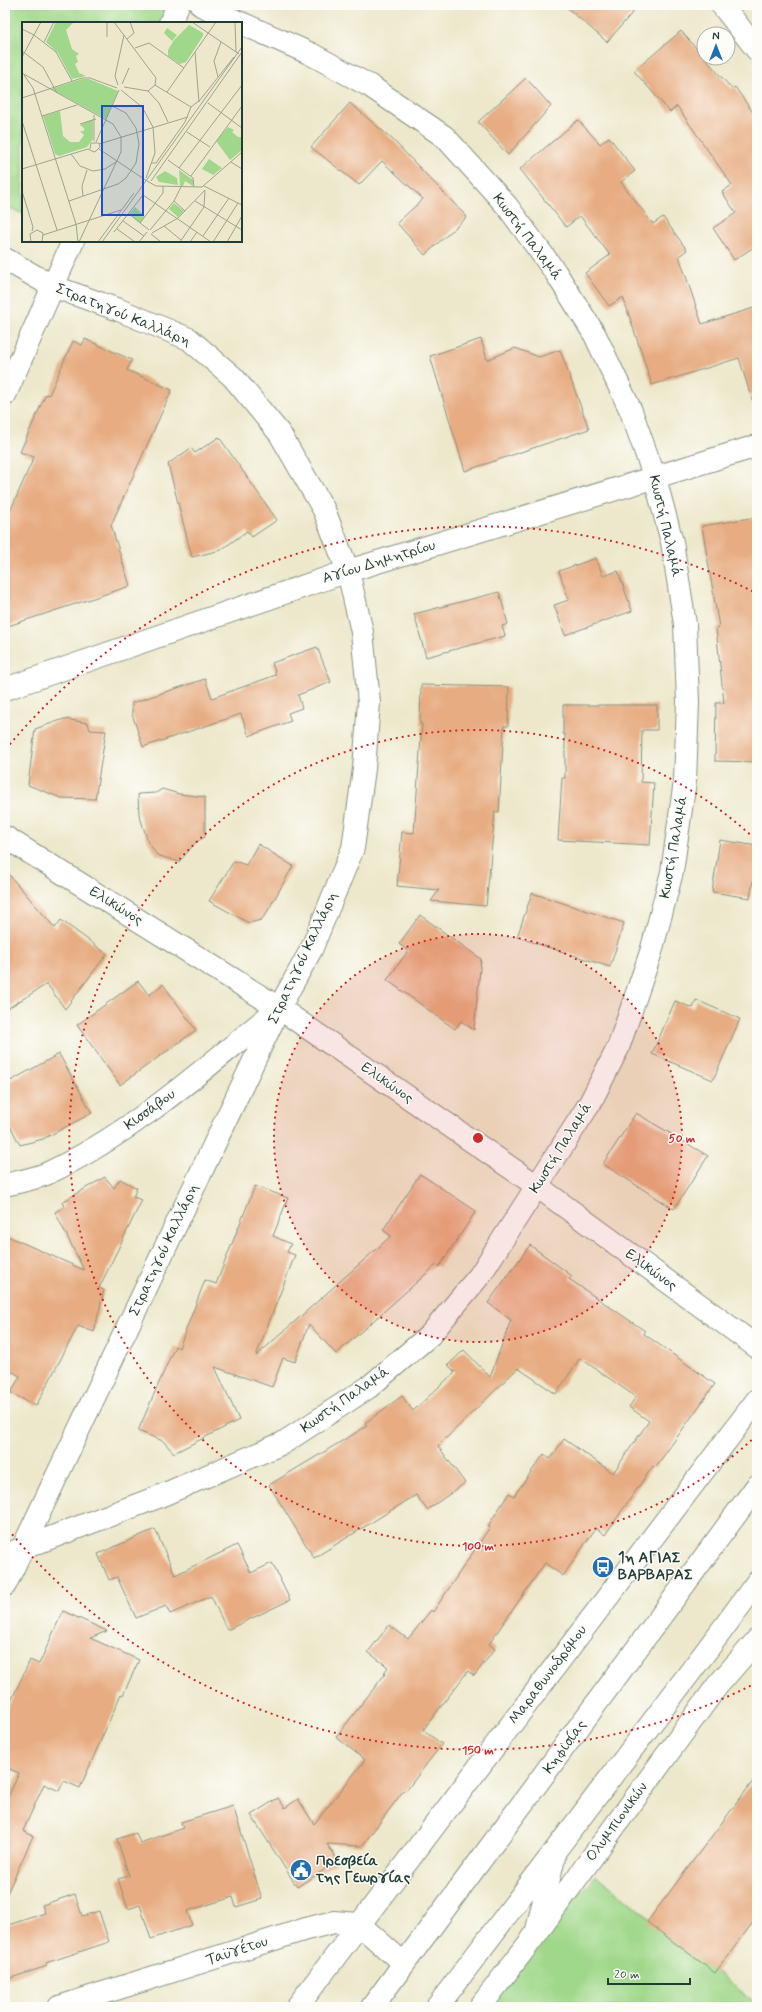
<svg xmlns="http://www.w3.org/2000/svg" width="762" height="2012" viewBox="0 0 762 2012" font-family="Mynerve,sans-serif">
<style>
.green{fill:#a0d88b;stroke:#608a60}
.building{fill:#e7ac81}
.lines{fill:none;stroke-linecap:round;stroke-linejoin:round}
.minor-casing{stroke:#869280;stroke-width:24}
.major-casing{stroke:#869280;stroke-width:24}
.minor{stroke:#fff;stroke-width:22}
.major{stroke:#fff;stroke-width:22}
.ring{fill:none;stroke:#d62828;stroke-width:2;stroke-dasharray:2 4}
.labels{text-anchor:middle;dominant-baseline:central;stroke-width:3;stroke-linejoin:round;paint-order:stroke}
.street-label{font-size:15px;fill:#1f3d34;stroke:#fdfcf7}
.poi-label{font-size:15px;font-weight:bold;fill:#1f3d34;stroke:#fdfcf7;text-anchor:start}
.inset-road{fill:none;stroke:#9ba48f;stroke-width:1}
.view{fill:#1d4ed8;fill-opacity:0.15;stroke:#1d4ed8;stroke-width:2}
.inset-edge{fill:none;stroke:#1f3d34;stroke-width:2}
.centre{fill:#d62828;stroke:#fdfcf7;stroke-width:2}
.ring-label{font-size:12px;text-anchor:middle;font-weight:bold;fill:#d62828;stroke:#fdfcf7;stroke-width:3;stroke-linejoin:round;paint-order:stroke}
</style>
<rect width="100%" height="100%" fill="#fdfcf7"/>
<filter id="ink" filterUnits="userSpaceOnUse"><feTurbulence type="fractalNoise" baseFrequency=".025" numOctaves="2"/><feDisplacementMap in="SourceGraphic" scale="8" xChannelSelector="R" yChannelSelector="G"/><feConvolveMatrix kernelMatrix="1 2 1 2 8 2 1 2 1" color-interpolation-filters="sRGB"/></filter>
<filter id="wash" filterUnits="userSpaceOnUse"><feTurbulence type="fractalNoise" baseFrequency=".012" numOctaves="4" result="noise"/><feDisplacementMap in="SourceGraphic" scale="16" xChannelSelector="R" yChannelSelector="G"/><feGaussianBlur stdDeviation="0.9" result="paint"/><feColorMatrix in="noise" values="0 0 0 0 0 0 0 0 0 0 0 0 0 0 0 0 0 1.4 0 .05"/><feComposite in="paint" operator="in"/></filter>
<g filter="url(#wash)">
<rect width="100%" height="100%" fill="#ede8cb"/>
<path class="green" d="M5,5H168L160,23H23V214L5,206Z
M596,1875L757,2004V2007H493L485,2001Z"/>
<g id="blocks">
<path class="building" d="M564,5H639L607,42Z
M681,31L732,89L735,87L757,118V245L734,260L713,228L736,213L722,192L732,185L677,106L670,112L634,71Z
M526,78L551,106L508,155L478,122Z
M350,103L392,139L467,217L425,255L397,223L423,199L382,161L359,185L311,147Z
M578,120L600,144L609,137L635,171L621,182L653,224L663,217L687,250L679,256L702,324L757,307V399L752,400L739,358L652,385L623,297L609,306L585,273L610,255L580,216L566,227L520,169Z
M85,339L132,360L127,370L172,390L111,525L130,586L5,627V523L34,457L20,452L46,394L49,395L73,341L82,345Z
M481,339L487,360L515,348L539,357L560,350L589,429L465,471L430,356Z
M219,437L277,520L252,537L247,531L221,550L192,557L168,464L191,448L195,453Z
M757,517V762L715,761L716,703H724L716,628L719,627L702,526Z
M596,558L603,576L618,571L632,611L565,635L554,605L569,600L559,571Z
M499,592L508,624L502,626L505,636L426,657L414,614Z
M317,647L331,682L298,695L302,708L288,713L291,721L249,736L241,714L143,747L132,714V703L205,679L212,698L276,675L272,663Z
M421,685L509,687L508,726H504L499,812H495L486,906L431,901L439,890L397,886L402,832L414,833L422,724H420Z
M563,705H657V730H642L641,782L654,783L650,845L558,840L562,778H565V734H563Z
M64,719L88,723L90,730L106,731L95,799L61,798L28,785L35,729Z
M162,789L179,794L205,797V837L196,842L179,862L157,855L148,842L139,814L138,794L156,793Z
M720,840L757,846V881H753L750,898L712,892Z
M258,844L293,866L266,914L261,920L249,923L209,901L234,861L246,865Z
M5,870L55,928L61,920L107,954L65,1009L47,984L5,1010Z
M532,893L624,923L610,967L517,937Z
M420,915L481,959L474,1030L461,1021L455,1029L387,980L408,951L399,944Z
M138,981L149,995L163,984L196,1030L120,1085L77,1025Z
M696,1000L740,1019L713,1080L652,1054L675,1001L693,1008Z
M59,1054L92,1113L43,1139L20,1145L5,1116V1084Z
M636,1113L708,1156L674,1209L603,1164Z
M420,1174L476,1211L439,1267L436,1265L336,1354L309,1324L295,1362L283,1358L272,1387L215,1367L239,1420L174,1453L163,1441L138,1431L175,1346L179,1348L205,1280L216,1284L255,1186L288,1198L273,1236L291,1244L287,1252L295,1255L256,1356L391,1236L383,1230Z
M105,1177L114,1188L120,1179L137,1188L133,1197L142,1200L99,1288L104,1290L94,1332L78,1326L36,1406L11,1393L20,1376L5,1368V1235L84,1270L55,1212L64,1207L62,1202Z
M530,1245L572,1276L569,1279L645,1331L644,1334L715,1384L655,1468L653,1466L605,1535L596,1528L563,1576L545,1563L489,1644L495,1649L474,1676L468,1671L423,1730L442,1744L406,1791L404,1790L362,1846L327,1844L338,1861L297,1887L251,1815L278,1798L285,1808L298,1799L314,1824L365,1760L336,1737L385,1674L384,1673L388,1667L368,1652L386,1629L389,1625L408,1639L431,1610L433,1612L490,1527L488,1526L509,1493L514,1496L544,1454L550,1459L564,1439L613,1473L649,1421L629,1407L636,1397L580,1358L556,1394L518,1368L438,1446L465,1483L427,1510L416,1495L314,1558L269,1485L367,1426L365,1423L402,1396L413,1411L455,1372L448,1365L464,1350L490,1377L511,1320L488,1303Z
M155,1529L175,1575L237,1545L251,1573L272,1563L290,1600L227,1630L211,1596L170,1614L166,1606L136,1618L117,1577L109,1580L98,1554Z
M63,1611L107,1631L90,1638L139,1660L123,1695L121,1694L80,1788L64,1781L59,1791L44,1784L23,1831L33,1836L5,1898V1804L19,1773L5,1767V1714L30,1660L39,1664Z
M757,1776V1917L715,1973L647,1922Z
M233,1806L262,1899L236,1907L233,1897L187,1911L192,1925L151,1939L140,1905L128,1909L118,1879L129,1876L117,1839L136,1833L140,1843L183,1828L181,1822Z
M75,1894L82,1916L99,1911L109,1942L46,1963L47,1966L5,1980V1926L45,1913L42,1905Z"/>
</g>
</g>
<g filter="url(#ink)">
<use href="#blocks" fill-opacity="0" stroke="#869280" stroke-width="1"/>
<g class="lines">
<g class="minor-casing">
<path id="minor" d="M201,5L240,23
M722,5L757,50
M170,23L178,5
M5,259L52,286L119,310L189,339L233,377L280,434L324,510L348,571L362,632L369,702L364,769L353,848L311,950L279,1008L5,1585
M5,395L73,241
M5,689L348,571L757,446
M5,837L279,1008L537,1186L757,1347
M5,1185C18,1182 33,1179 46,1174C130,1135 204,1069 275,1011
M5,1555L158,1497L283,1443L369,1387L430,1335L480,1275L590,1103L618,1048L651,952L672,872L685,781L688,702L685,624L672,542L655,478L631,411L595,335L556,273L507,206L445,137L370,86L311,54L241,23
M59,2007L306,1929L334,1922L359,1924L404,1964
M297,2007L757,1400
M480,2007L536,1934L717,1686L757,1640"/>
</g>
<g class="major-casing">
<path id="major" d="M536,1934L554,1857
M372,2007L757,1486
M437,2007L722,1630L757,1582"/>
</g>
<use href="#minor" class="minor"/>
<use href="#major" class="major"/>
</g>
</g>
<circle cx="478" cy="1138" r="204" fill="#d62828" fill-opacity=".12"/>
<g class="ring">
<circle cx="478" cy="1138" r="204"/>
<path d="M756 1436A408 408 0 1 1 756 840"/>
<path d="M756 1683A612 612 0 0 1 6 1527M6 749A612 612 0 0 1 756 593"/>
</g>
<defs>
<g id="bus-disc" transform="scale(1.15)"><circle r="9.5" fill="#1f6fb2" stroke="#fdfcf7"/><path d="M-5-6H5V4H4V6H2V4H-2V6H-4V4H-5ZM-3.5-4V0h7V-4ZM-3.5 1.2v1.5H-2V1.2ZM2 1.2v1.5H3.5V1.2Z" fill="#fff"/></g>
<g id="civic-disc" transform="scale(1.15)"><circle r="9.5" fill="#1f6fb2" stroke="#fdfcf7"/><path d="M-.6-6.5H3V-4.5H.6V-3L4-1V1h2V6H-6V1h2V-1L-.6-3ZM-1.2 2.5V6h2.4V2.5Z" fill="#fff"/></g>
</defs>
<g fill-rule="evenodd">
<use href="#bus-disc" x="603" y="1567"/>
<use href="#civic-disc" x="301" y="1870"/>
</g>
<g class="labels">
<g class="street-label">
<text transform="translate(527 237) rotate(53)">Κωστή Παλαμά</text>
<text transform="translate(123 315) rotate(22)">Στρατηγού Καλλάρη</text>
<text transform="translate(665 526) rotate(77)">Κωστή Παλαμά</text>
<text transform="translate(379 562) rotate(-17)">Αγίου Δημητρίου</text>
<text transform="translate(674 847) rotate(-80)">Κωστή Παλαμά</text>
<text transform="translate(116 906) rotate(32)">Ελικώνος</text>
<text transform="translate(303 958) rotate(-65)">Στρατηγού Καλλάρη</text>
<text transform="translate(387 1083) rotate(35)">Ελικώνος</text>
<text transform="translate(150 1110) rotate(-36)">Κισσάβου</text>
<text transform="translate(561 1148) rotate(-58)">Κωστή Παλαμά</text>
<text transform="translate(164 1250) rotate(-65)">Στρατηγού Καλλάρη</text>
<text transform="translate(651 1270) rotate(36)">Ελικώνος</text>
<text transform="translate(345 1400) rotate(-35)">Κωστή Παλαμά</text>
<text transform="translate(548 1675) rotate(-53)">Μαραθωνοδρόμου</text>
<text transform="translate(565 1747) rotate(-54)">Κηφισίας</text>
<text transform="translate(617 1822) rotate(-54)">Ολυμπιονικών</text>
<text transform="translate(237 1951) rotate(-18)">Ταϋγέτου</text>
</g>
<g class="poi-label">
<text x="618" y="1558">1η ΑΓΙΑΣ<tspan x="618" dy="17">ΒΑΡΒΑΡΑΣ</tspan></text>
<text x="316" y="1861">Πρεσβεία<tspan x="316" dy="17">της Γεωργίας</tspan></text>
</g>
</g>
<g transform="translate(22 22)">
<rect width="220" height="220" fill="#ede8cb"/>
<path d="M34,0H52L44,8L50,27L57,32L54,34L56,40L53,42L57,51L64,54L50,57L36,31L24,20ZM167,3L181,11V14L164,40L158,42L146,34V28L152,18ZM145,6L155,13L150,19L142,11ZM60,57H67L96,69L84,97L29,67ZM38,89L41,114L48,120H57L62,113L58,109H62V106L58,103L71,97V117L65,125L37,134L33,132L21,94ZM206,105L212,108L210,110L216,115H220V128L208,138L194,119ZM187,137L200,146L191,153L180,147ZM157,148L171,158V164L163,159L161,164H158ZM143,149L155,156L156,163L137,160L134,155ZM152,181L162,189L156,195L147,187ZM113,185L123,194L118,201L107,192Z" fill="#a0d88b"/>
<path class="inset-road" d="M85,0V15M92,0L134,56L133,63L126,69L102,65M170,0L217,32M213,0L214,30M0,7L12,13L34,30L50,59M105,17L112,11L108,0M22,20L32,0M113,26L127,21L162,46M0,29L21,45L35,71M173,30L177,80M0,35L19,0M0,51L91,102L99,115V130L57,220M2,53L11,66L54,202L56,220M196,55L192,39L199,20M100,62L107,46M96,63L93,54L102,13M133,63L169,85M99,68L120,85L131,105L133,131L124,156M126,69L137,81L146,100M145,70L194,0M0,76L60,56H68L95,66M186,81L220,106M72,93V119M20,94L55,83M0,99L35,208M58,102L74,97M165,110L188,125M74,120L97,68M77,122L166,95M77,127L125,159M49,132L58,144L71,149L83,147L94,140M146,138L171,156L172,165M209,140L220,147M130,141H134L163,100L169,85L178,78L212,35M157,146L220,63M0,147L66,127L72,130L74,129L78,125L77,121H69L68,127M169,154L220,84M125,159L134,164L180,165L220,130M129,159L220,30M182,164L220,183M0,169L11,205L10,209M61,174L60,164L65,148M47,179L96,162L104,156L114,141L117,122L114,106L104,91L90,84M152,179L163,189M173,179L220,208M107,192L127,208M101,199L122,214M118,201L141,171V164M142,204L159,218M95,207L113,220M128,208L152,179L159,165M92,210L121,173L189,220M130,211L156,196L183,168M129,212L139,220M21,213L99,188M181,214L207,176M9,220L8,212L15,208L21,211L20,220M76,220L112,171M80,220L220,25M117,220L125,210M158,220L182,185L183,168M168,220L175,210M191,220L216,181M205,220L220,194"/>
<path class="view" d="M80,84H121V193H80Z"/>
<rect width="220" height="220" class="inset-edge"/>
</g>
<circle cx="478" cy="1138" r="6" class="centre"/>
<g class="ring-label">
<text x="682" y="1142">50 m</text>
<text x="478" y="1550">100 m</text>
<text x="478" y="1754">150 m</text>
</g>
<rect width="762" height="2012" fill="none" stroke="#fdfcf7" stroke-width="20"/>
<g transform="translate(716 46)"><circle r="19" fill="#fdfcf7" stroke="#a4b0a9"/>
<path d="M0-3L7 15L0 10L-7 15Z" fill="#1f6fb2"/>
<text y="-6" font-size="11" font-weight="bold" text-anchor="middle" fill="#1f3d34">N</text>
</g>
<path d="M608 1978v6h82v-6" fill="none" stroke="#1f3d34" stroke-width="2"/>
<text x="614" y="1978" font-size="12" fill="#1f3d34" stroke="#fdfcf7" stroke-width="3" paint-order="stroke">20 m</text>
</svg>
